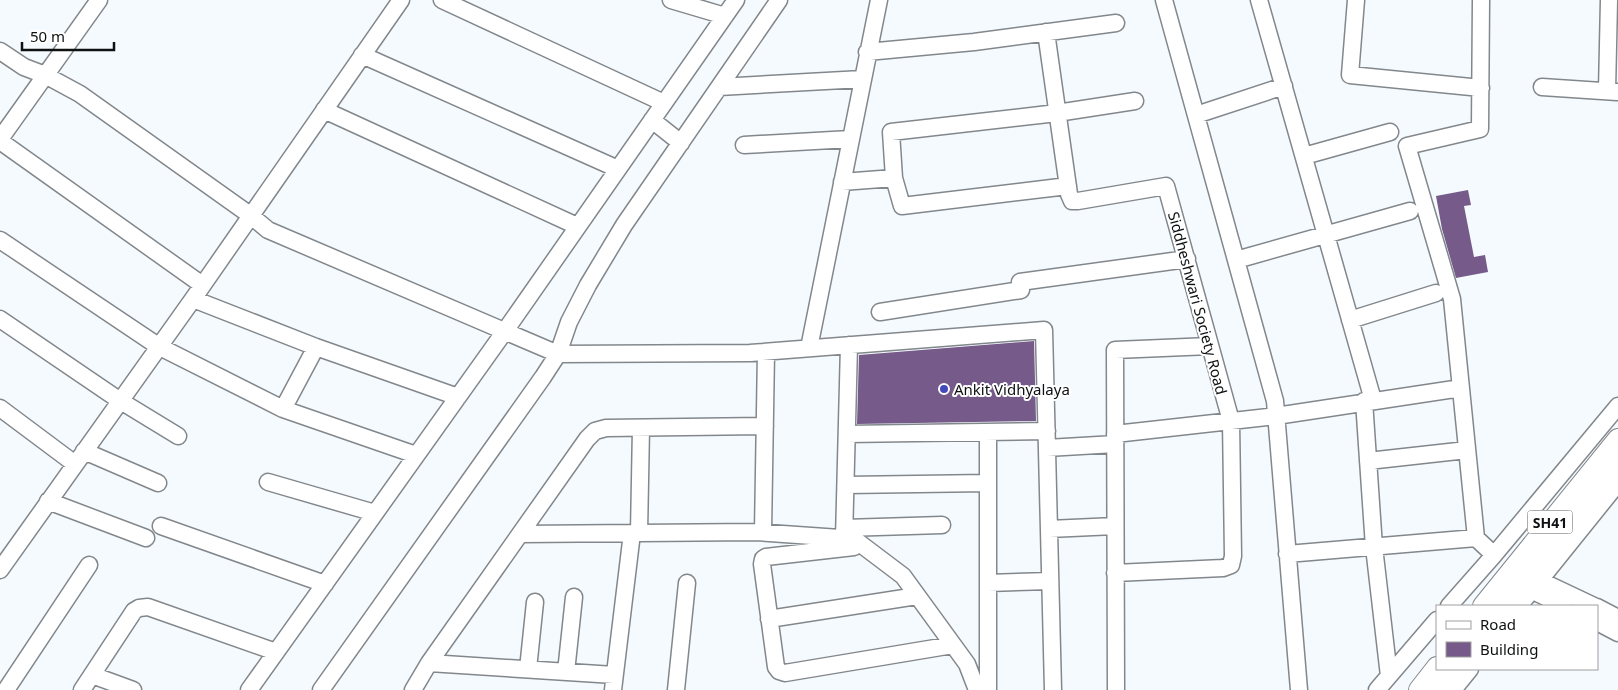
<svg xmlns="http://www.w3.org/2000/svg" width="1618" height="690" viewBox="0 0 1618 690" font-family="'Noto Sans',sans-serif">
<style>
.building{fill:#765a89}
.lines{fill:none;stroke-linecap:round;stroke-linejoin:round}
.minor-casing{stroke:#82878c;stroke-width:19}
.major-casing{stroke:#82878c;stroke-width:22}
.minor{stroke:#fff;stroke-width:16}
.major{stroke:#fff;stroke-width:20}
.poi-dot{fill:#4448bd;stroke:#fff;stroke-width:2}
.labels{text-anchor:middle;dominant-baseline:central;stroke-width:4;stroke-linejoin:round;paint-order:stroke}
.shield{fill:#fff;stroke:#565858;stroke-width:1}
.shield-label{font-size:14px;font-weight:bold;fill:#0e1011}
.street-label{font-size:15px;fill:#0e1011;stroke:#fff}
.poi-label{font-size:15px;fill:#0e1011;stroke:#fff;text-anchor:start}
</style>
<rect width="100%" height="100%" fill="#f5fafe"/>
<path class="building" d="M1468,190L1471,205L1464,206L1474,257L1485,255L1488,272L1456,278L1442,229L1436,196Z
M1034,341L1036,421L857,424L859,355Z"/>
<g class="lines">
<g class="minor-casing">
<path id="minor" d="M442,0L664,103
M671,0L725,16
M1164,0L1275,401L1299,690
M1259,0L1373,400
M1356,0L1350,75L1481,88
M1481,0L1480,129L1407,146L1452,299L1476,538L1494,555
M1046,32L1069,194L1072,201H1078L1166,186L1231,421L1233,556L1231,565L1223,568L1115,573
M0,51L24,67L45,75L80,94L250,215L268,230L558,354L750,353L1044,330L1053,690
M867,52L974,42L1116,23
M362,55L618,169
M719,87L862,79
M1542,87L1617,92
M1607,91L1609,0
M324,110L577,226
M1196,115L1284,86
M652,120L681,143
M0,139L99,0
M0,141L201,284
M744,145L850,139
M1304,156L1390,132
M894,178L902,206L1068,186
M842,182L894,178L891,132L1057,113L1135,101
M0,240L158,346L283,409L416,455
M1236,260L1410,211
M193,299L316,347L458,397
M880,312L1021,290L1020,282L1187,259
M0,319L119,400L178,436
M1350,320L1436,293
M809,348L879,0
M1364,401L1374,547L1389,676
M0,408L75,464
M283,409L316,347
M988,432V690
M847,434L1047,431
M1115,434L1276,416L1461,388
M1047,448L1115,444
M84,451L158,483
M1368,461L1467,450
M268,482L375,513
M846,485L988,483
M48,501L146,538
M161,526L325,584
M845,528L942,525
M1049,529L1115,526
M763,532L766,352
M639,533L641,428
M521,534L756,532L854,539L903,576L967,664L977,690
M844,539L849,345
M854,547L766,557L763,559L762,564L776,667L779,671L785,673L953,645
M1287,554L1476,538
M0,570L193,299L401,0
M1539,580L1594,606
M988,583L1050,581
M1531,590L1564,606
M1449,606L1494,555L1618,406
M1519,606L1618,483
M1597,607L1618,618
M769,619L917,596
M1597,622L1618,633
M429,663L587,439L595,431L606,428L765,426
M528,669L535,602
M566,672L574,597
M92,675L133,690
M6,690L89,565
M82,690L134,611L139,608L148,607L276,652
M249,690L505,331L736,0
M321,690L543,377L558,354L569,322L588,285L624,225L779,0
M413,690L429,663L614,675
M613,690L632,533
M676,690L687,583
M1116,690L1115,350L1210,346
M1377,690L1437,620
M1453,690L1470,669"/>
</g>
<g class="major-casing">
<path id="major" d="M1483,606L1618,439
M1504,606L1618,462
M1419,690L1437,667
M1439,690L1456,669"/>
</g>
<use href="#minor" class="minor"/>
<use href="#major" class="major"/>
</g>
<circle class="poi-dot" cx="944" cy="389" r="5"/>
<g class="labels">
<rect class="shield" x="1527.5" y="510.5" width="45" height="23" rx="4"/>
<g class="shield-label">
<text x="1550" y="522">SH41</text>
</g>
<g class="street-label">
<text transform="translate(1198 303) rotate(75)">Siddheshwari Society Road</text>
</g>
<g class="poi-label">
<text x="954" y="389">Ankit Vidhyalaya</text>
</g>
</g>
<rect x="1436" y="605" width="162" height="65" fill="#ffffff" stroke="#9f9fa0"/>
<rect x="1446" y="621" width="25" height="8" fill="#ffffff" stroke="#9f9fa0"/>
<text x="1480" y="630" font-size="15" fill="#0e1011">Road</text>
<rect x="1446" y="642" width="25" height="15" fill="#765a89" stroke="#9f9fa0"/>
<text x="1480" y="655" font-size="15" fill="#0e1011">Building</text>
<path d="M22 42v8h92v-8" fill="none" stroke="#0e1011" stroke-width="2.5"/>
<text x="30" y="42" font-size="15" fill="#0e1011" stroke="#ffffff" stroke-width="4" paint-order="stroke">50 m</text>
</svg>
